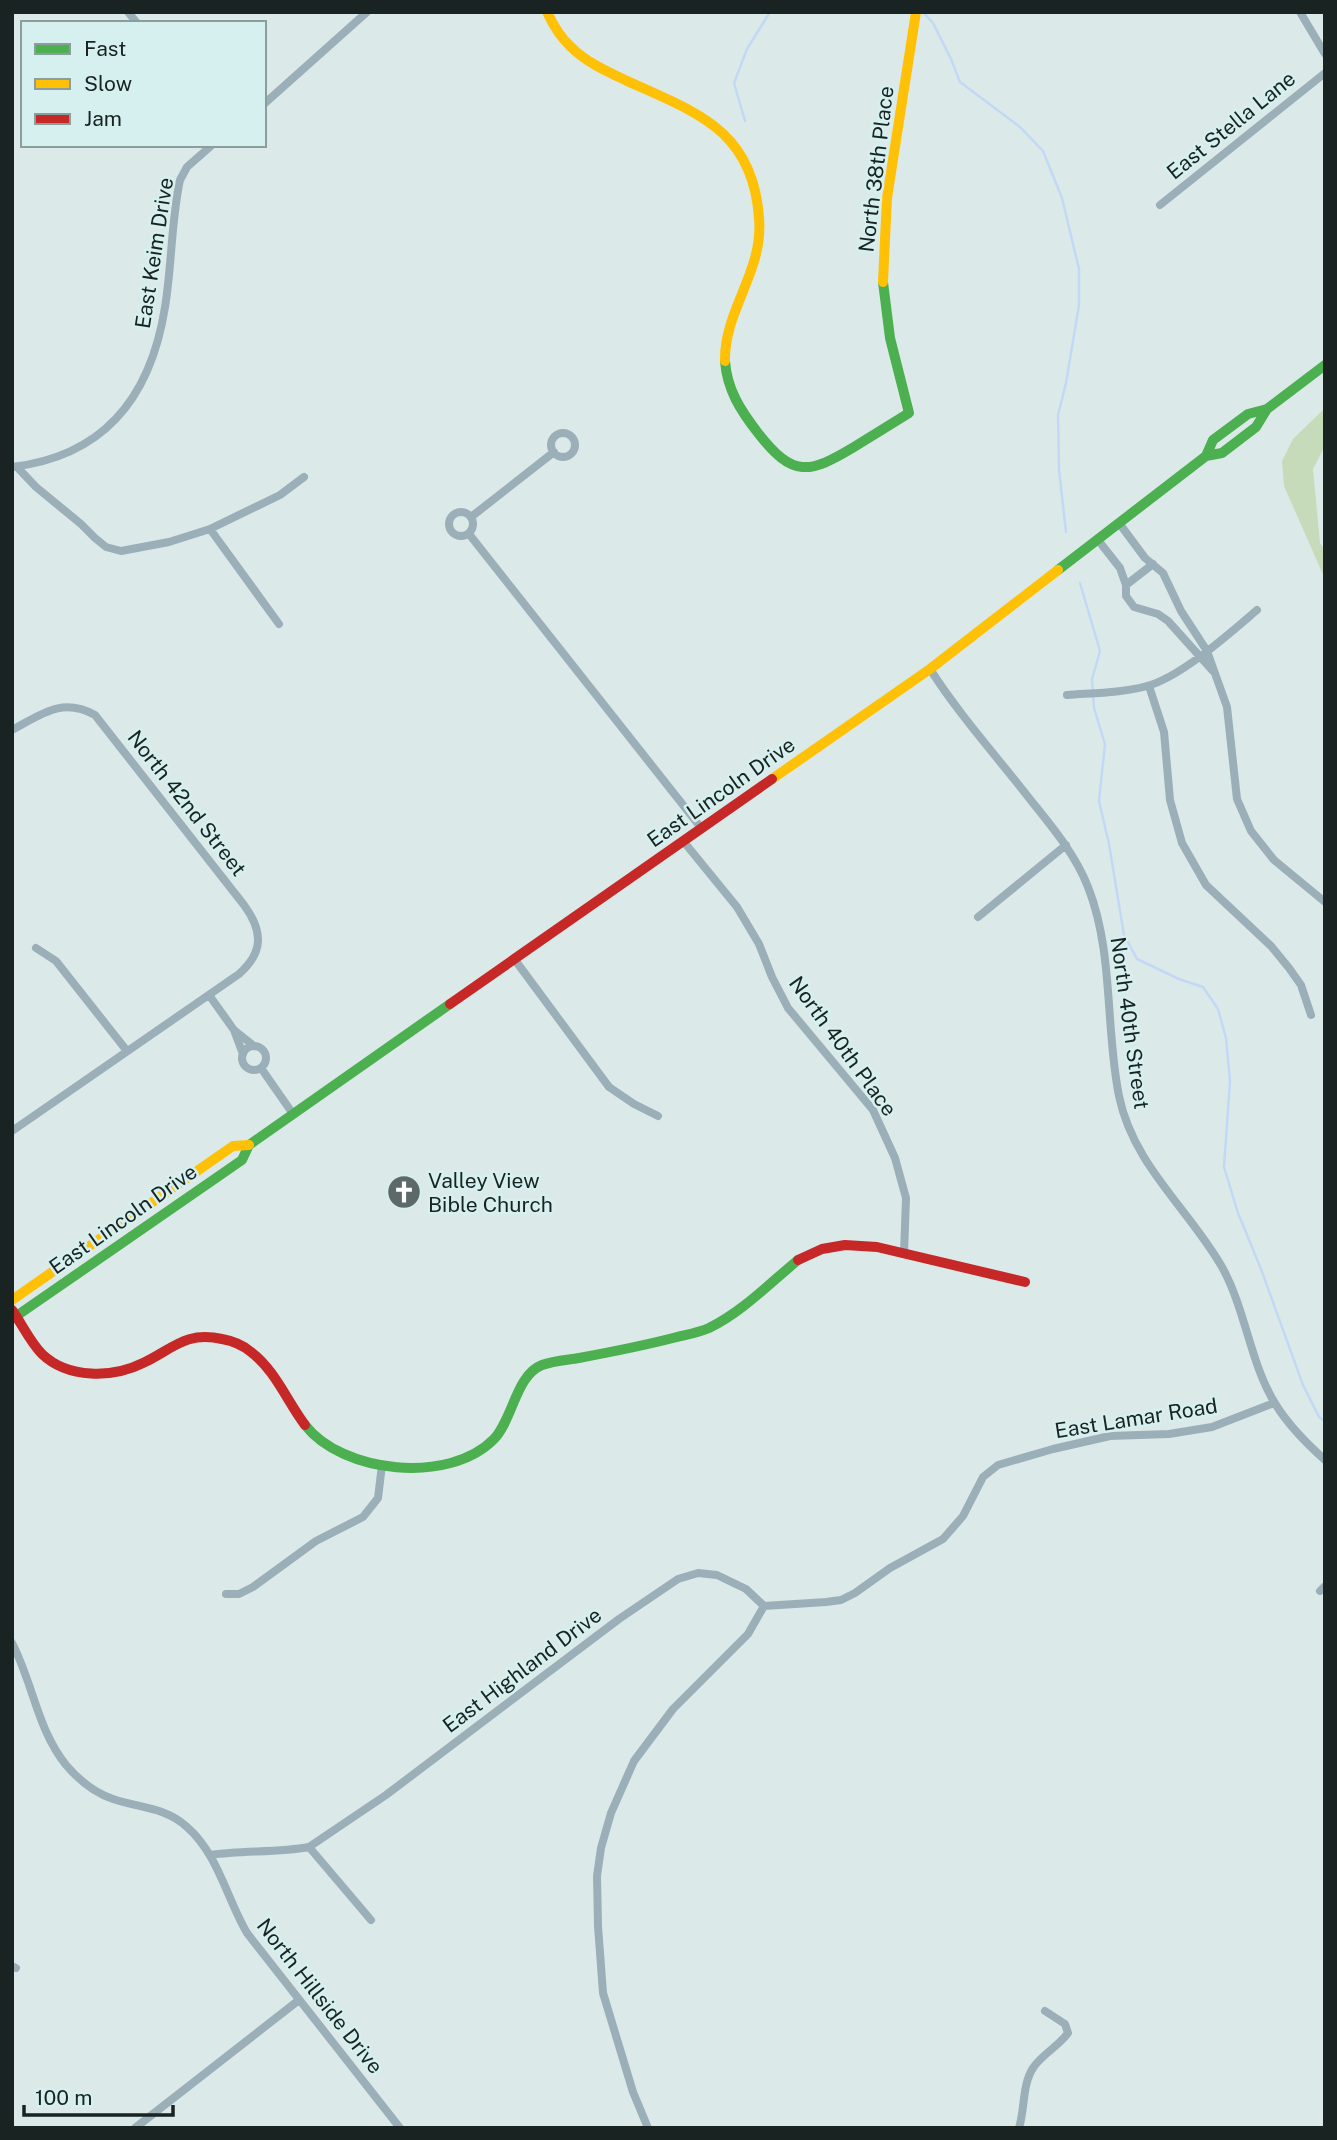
<svg xmlns="http://www.w3.org/2000/svg" width="1337" height="2140" viewBox="0 0 1337 2140" font-family="'Public Sans',sans-serif">
<style>
.green{fill:#c6dbba}
.lines{fill:none;stroke-linecap:round;stroke-linejoin:round}
.stream{stroke:#c3d8f5;stroke-width:2.5}
.street{stroke:#9bafb8;stroke-width:8}
.fast{stroke:#4caf50;stroke-width:10}
.slow{stroke:#ffc107;stroke-width:10}
.jam{stroke:#c62828;stroke-width:10}
.labels{text-anchor:middle;dominant-baseline:central;stroke-width:5;stroke-linejoin:round;paint-order:stroke}
.street-label{font-size:21px;fill:#192322;stroke:#d5f0ef}
.poi-label{font-size:21px;fill:#192322;stroke:#d5f0ef;text-anchor:start}
</style>
<rect width="100%" height="100%" fill="#dbeae9"/>
<path class="green" d="M1325,408V446L1313,469L1320,543L1325,550V579L1284,486L1282,461L1293,439Z"/>
<g class="lines">
<path class="stream" d="M923,12L933,23L951,59L960,82L1020,127L1043,151L1062,198L1079,269V305L1066,383L1058,415L1059,470L1066,532
M745,121L734,83L747,49L770,12
M1080,583L1100,651L1092,679L1094,708L1105,744L1099,801L1109,844L1124,935L1137,959L1179,979L1203,987L1218,1009L1226,1038L1230,1081L1224,1167L1238,1213L1261,1269L1303,1385L1319,1417L1325,1421"/>
<path class="street" d="M128,12L137,23
M1300,12L1325,54
M264,104L367,12
M1160,205L1325,73
M551 445a12 12 0 1 1 24 0a12 12 0 1 1-24 0Z
M12,467C105,456 151,396 165,307C172,265 171,222 180,180L187,167L212,145
M17,467L36,487L81,524L95,538L106,547L121,551L169,542L210,529L280,495L304,477
M449 524a12 12 0 1 1 24 0a12 12 0 1 1-24 0Z
M471,517L554,452
M1119,523L1145,558L1163,573L1181,611L1207,651L1227,707L1237,799L1251,831L1274,860L1325,902
M210,529L279,624
M469,534L702,829
M1098,540L1120,568L1126,585V596L1134,607L1158,614L1168,621L1213,671
M1126,585L1153,564
M930,669C960,716 999,759 1033,803C1054,829 1076,856 1088,887C1114,953 1105,1027 1119,1096C1133,1165 1189,1209 1222,1267C1246,1310 1250,1364 1276,1405C1289,1426 1306,1443 1325,1460
M1149,686L1164,732L1170,800L1182,843L1206,885L1271,946L1289,968L1301,985L1311,1015
M1067,695C1094,693 1122,693 1147,686C1181,677 1230,633 1257,610
M12,730C42,714 62,697 95,715L244,905C263,931 264,952 239,974L12,1131
M684,842L737,907L759,944L772,977L788,1008L873,1110L895,1158L906,1198L904,1254
M978,917L1066,845
M36,948L56,961L127,1051
M515,960L609,1087L634,1104L658,1116
M209,995L234,1030L254,1046
M234,1030L243,1054
M242 1058a12 12 0 1 1 24 0a12 12 0 1 1-24 0Z
M261,1068L293,1114
M1320,1591L1325,1586
M226,1594H239L253,1587L316,1541L363,1517L378,1498L382,1465
M764,1606L826,1602L841,1600L855,1593L890,1568L943,1539L963,1516L983,1477L998,1465L1053,1449L1110,1436L1169,1434L1212,1427L1274,1403
M12,1643C33,1683 37,1729 66,1765C78,1779 95,1793 113,1799C139,1808 165,1807 187,1827C218,1854 227,1899 247,1933L400,2128
M309,1847L386,1795L619,1619L678,1579L698,1573L717,1575L746,1589L764,1606
M210,1855C243,1850 277,1853 309,1847L371,1920
M12,1966L16,1968
M135,2128L299,2000
M648,2128L633,2092L603,1993L598,1926L597,1876L601,1848L611,1813L634,1761L673,1709L748,1634L764,1606
M1019,2128C1025,2109 1022,2085 1033,2068C1042,2054 1058,2047 1068,2033L1065,2024L1045,2011"/>
<path class="fast" d="M725,361C727,390 741,411 758,433C793,478 809,474 854,447C872,436 891,424 909,413L890,338L883,282
M1206,456L1213,440L1248,414L1267,409
M1058,570L1206,456L1222,453L1256,427L1267,409L1325,365
M12,1319L242,1160L249,1145L450,1004
M305,1425C342,1473 449,1485 494,1439C513,1419 516,1375 542,1365C553,1361 567,1360 579,1358C611,1352 642,1346 673,1338C684,1335 698,1333 709,1328C742,1312 770,1283 798,1260"/>
<path class="slow" d="M547,12C553,25 560,37 571,47C586,62 606,71 625,80C695,112 753,129 759,218C764,271 724,310 725,361
M883,282L887,198L916,12
M772,779L930,669L1058,570
M12,1300L233,1146L249,1145"/>
<path class="jam" d="M450,1004L772,779
M798,1260L822,1249L845,1245L877,1247L1025,1282
M12,1310C22,1324 30,1342 42,1354C68,1379 113,1378 143,1363C173,1349 185,1331 222,1339C233,1341 243,1345 251,1352C275,1370 287,1401 305,1425"/>
</g>
<defs>
<g id="church-disc" transform="scale(1.75)"><circle r="9.5" fill="#5d6968" stroke="#d5f0ef"/><path d="M-1.2-6h2.4v3.5h3.3v2.4h-3.3V6h-2.4V-.1h-3.3v-2.4h3.3Z" fill="#fff"/></g>
</defs>
<g fill-rule="evenodd">
<use href="#church-disc" x="404" y="1192"/>
</g>
<g class="labels">
<g class="street-label">
<text transform="translate(1231 125) rotate(-39)">East Stella Lane</text>
<text transform="translate(876 169) rotate(-83)">North 38th Place</text>
<text transform="translate(154 253) rotate(-81)">East Keim Drive</text>
<text transform="translate(721 792) rotate(-35)">East Lincoln Drive</text>
<text transform="translate(187 803) rotate(52)">North 42nd Street</text>
<text transform="translate(1130 1023) rotate(82)">North 40th Street</text>
<text transform="translate(843 1046) rotate(54)">North 40th Place</text>
<text transform="translate(123 1219) rotate(-35)">East Lincoln Drive</text>
<text transform="translate(1136 1418) rotate(-9)">East Lamar Road</text>
<text transform="translate(522 1670) rotate(-37)">East Highland Drive</text>
<text transform="translate(320 1996) rotate(52)">North Hillside Drive</text>
</g>
<g class="poi-label">
<text x="428" y="1180">Valley View<tspan x="428" dy="24">Bible Church</tspan></text>
</g>
</g>
<rect width="1337" height="2140" fill="none" stroke="#192322" stroke-width="28"/>
<rect x="21" y="21" width="245" height="126" fill="#d5f0ef" stroke="#8a9e9d" stroke-width="2"/>
<rect x="35" y="44" width="35" height="10" fill="#4caf50" stroke="#8a9e9d" stroke-width="2"/>
<text x="84" y="56" font-size="21" fill="#192322">Fast</text>
<rect x="35" y="79" width="35" height="10" fill="#ffc107" stroke="#8a9e9d" stroke-width="2"/>
<text x="84" y="91" font-size="21" fill="#192322">Slow</text>
<rect x="35" y="114" width="35" height="10" fill="#c62828" stroke="#8a9e9d" stroke-width="2"/>
<text x="84" y="126" font-size="21" fill="#192322">Jam</text>
<path d="M24 2105v10h149v-10" fill="none" stroke="#192322" stroke-width="3.5"/>
<text x="35" y="2105" font-size="21" fill="#192322" stroke="#d5f0ef" stroke-width="5" paint-order="stroke">100 m</text>
</svg>
